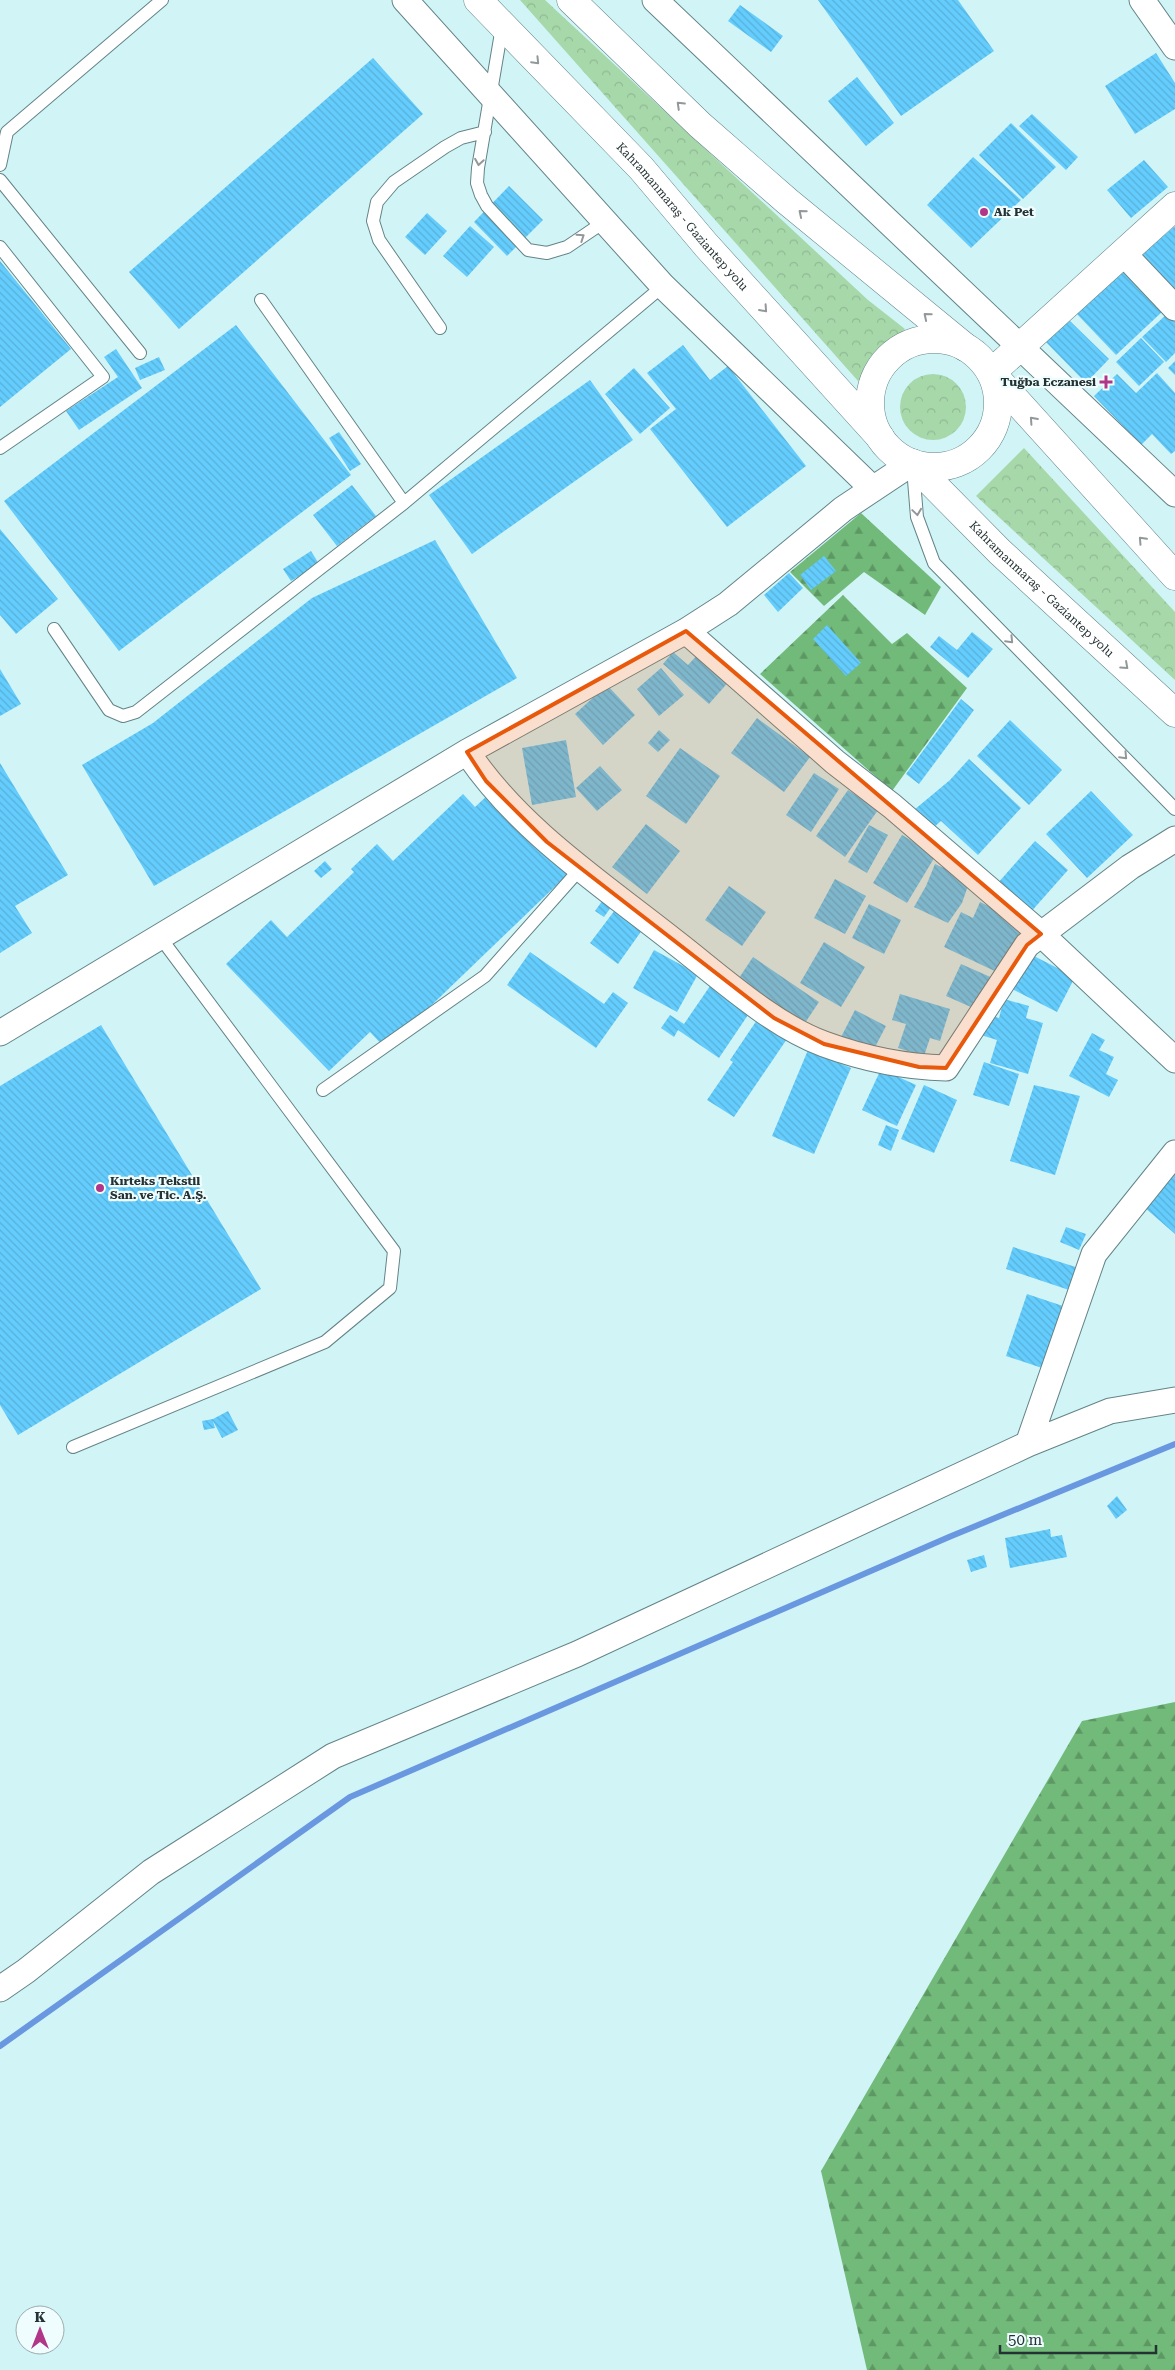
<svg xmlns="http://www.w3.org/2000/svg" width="1175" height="2370" viewBox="0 0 1175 2370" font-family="'Roboto Serif',serif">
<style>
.forest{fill:url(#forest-firs)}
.park{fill:url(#park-crowns)}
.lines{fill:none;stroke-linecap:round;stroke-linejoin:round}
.stream{stroke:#6a98e0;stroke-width:6}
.building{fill:url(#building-back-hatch)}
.service-casing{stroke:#648487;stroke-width:14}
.minor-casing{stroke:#648487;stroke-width:27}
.tertiary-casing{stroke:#648487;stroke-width:29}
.trunk-casing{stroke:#648487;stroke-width:29}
.service{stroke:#fff;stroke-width:12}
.minor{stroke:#fff;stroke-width:25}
.tertiary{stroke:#fff;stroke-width:28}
.trunk{stroke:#fff;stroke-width:28}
.oneway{stroke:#929899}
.marked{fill:#e8590c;fill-opacity:0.2;stroke:#e8590c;stroke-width:4;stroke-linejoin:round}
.poi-dot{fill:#b13688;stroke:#effdfe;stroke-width:2}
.labels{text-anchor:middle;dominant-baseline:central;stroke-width:4.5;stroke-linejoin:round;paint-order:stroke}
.poi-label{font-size:12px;font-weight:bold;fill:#253233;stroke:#effdfe;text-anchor:start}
.street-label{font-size:12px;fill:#253233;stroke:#effdfe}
</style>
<defs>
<pattern id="forest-firs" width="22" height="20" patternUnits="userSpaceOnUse" patternTransform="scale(1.25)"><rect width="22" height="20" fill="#72ba79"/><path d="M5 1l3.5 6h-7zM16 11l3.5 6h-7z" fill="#5d9864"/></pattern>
<pattern id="park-crowns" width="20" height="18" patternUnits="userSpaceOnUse" patternTransform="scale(1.25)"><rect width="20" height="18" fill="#a7d8aa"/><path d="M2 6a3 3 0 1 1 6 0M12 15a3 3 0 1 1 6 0" fill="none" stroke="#90ba93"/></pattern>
<pattern id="building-back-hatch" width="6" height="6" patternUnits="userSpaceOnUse" patternTransform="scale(1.25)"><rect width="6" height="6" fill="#64cdfd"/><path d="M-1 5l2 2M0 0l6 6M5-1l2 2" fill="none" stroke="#57b0d9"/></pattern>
</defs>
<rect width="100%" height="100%" fill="#d1f4f7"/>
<path class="forest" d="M861,513L941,587L925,615L864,572L824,606L790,572Z
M843,595L892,644L907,633L967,688L892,791L760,674Z
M1175,1702V2370H867L821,2171L1082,1721Z"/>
<path class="park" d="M520,0H545L868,300L905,329L858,381Z
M900 407a33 33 0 1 1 66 0a33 33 0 1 1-66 0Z
M1024,448L1175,612V680L976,496Z"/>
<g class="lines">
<path class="stream" d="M0,2046L350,1797L949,1537L1175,1444"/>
</g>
<path class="building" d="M818,0H958L994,51L901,116Z
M740,5L783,36L771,52L728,21Z
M1156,53L1175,83V109L1135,134L1105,86Z
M373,58L423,114L179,329L129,272Z
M857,77L894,123L866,146L828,101Z
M1032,114L1078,157L1066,170L1019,126Z
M1011,123L1056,167L1023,199L979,155Z
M973,157L1021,200L971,248L927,205Z
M1144,160L1168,187L1131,218L1107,190Z
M509,186L543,220L507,256L474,222Z
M427,213L447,231L425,255L405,237Z
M470,226L494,247L467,277L443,256Z
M1175,226V296L1141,255Z
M0,261L71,349L0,407Z
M1122,267L1163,311L1116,355L1075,312Z
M1168,313L1175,321V353L1166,362L1142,337Z
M1067,318L1109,359L1086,383L1044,340Z
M236,325L351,475L119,651L4,501Z
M1141,338L1164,362L1139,386L1116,362Z
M683,345L710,380L728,366L806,466L727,527L650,429L676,409L647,373Z
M116,349L142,388L79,430L66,411L118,377L104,357Z
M159,357L165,370L140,380L135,368Z
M1175,361V375L1168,368Z
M634,368L670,408L640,434L605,394Z
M1157,373L1175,393V451L1171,454L1152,434L1141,445L1094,396L1117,374L1136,393Z
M590,380L633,440L472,554L429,495Z
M339,432L361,464L350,471L329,438Z
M352,485L376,516L337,546L313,515Z
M0,529L58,599L16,634L0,615Z
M435,540L517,678L154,886L82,765L153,723L312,598Z
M311,551L319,564L291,581L283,569Z
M824,556L836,571L811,590L800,575Z
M789,573L803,588L778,612L764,595Z
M827,625L861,663L846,676L813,639Z
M972,632L993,649L968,678L930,647L939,636L957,650Z
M673,652L688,665L700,652L731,679L709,704L663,664Z
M661,668L684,695L659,716L637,689Z
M0,669L21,704L0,716Z
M607,685L635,715L603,745L575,714Z
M961,699L974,710L919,784L906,774Z
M757,718L810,757L784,792L731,753Z
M1010,720L1062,770L1029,805L977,756Z
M659,730L670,740L658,752L648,743Z
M566,740L576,797L532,805L522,748Z
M680,748L720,776L686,824L646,796Z
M969,759L1021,808L978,855L941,821L933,828L914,810L950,780Z
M0,763L68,875L15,906L32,933L0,953Z
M600,766L622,790L597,811L576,788Z
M814,773L839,789L811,832L786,815Z
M848,790L878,810L845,857L816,836Z
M1091,791L1133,835L1087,878L1046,834Z
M491,792L569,873L386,1049L370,1032L329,1071L226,964L271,920L287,937L354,872L351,869L377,844L393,861L463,794L475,807Z
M646,824L680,851L647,894L612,867Z
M869,825L888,835L867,873L848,862Z
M902,835L936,855L907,903L873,883Z
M1035,841L1068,870L1030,913L997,884Z
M325,861L332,869L321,878L314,871Z
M935,864L970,880L962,903L948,923L914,907L926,886Z
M835,879L866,896L845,934L814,918Z
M729,886L766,912L742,946L705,920Z
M605,897L614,903L604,917L595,911Z
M980,902L1027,925L1003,975L944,947L961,912L973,918Z
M869,904L901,920L884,954L852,938Z
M618,906L645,926L618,964L590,943Z
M824,942L865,967L841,1007L800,983Z
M654,950L698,974L677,1012L633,988Z
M530,952L604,1004L613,992L628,1003L596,1048L507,985Z
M1030,954L1075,977L1057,1012L1012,989Z
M753,957L819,1002L803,1026L737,981Z
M961,964L995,979L980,1011L946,996Z
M710,986L750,1012L719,1058L678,1030L674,1037L661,1028L670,1015L684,1024Z
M900,994L950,1009L940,1041L930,1038L924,1056L898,1048L906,1024L892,1020Z
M1004,999L1029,1006L1026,1018L1043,1023L1028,1074L990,1063L997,1040L981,1035L987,1014L999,1018Z
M855,1010L886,1026L871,1055L840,1039Z
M759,1017L789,1036L734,1117L707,1100L733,1062L730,1060Z
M101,1025L261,1289L18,1435L0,1405V1086Z
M1092,1033L1105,1040L1099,1050L1114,1057L1106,1074L1118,1080L1109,1097L1069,1076Z
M808,1050L851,1068L814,1154L772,1136Z
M984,1062L1019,1074L1009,1106L973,1095Z
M881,1069L916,1085L897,1126L862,1110Z
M924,1085L957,1100L934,1153L901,1139Z
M1034,1085L1080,1096L1055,1175L1010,1161Z
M886,1125L899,1130L891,1151L878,1145Z
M1175,1167V1234L1144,1207Z
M1066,1227L1086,1234L1079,1250L1060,1242Z
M1013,1247L1082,1269L1075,1292L1006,1269Z
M1027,1294L1066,1307L1045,1369L1006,1356Z
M228,1411L238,1430L222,1438L213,1421L215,1428L204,1430L202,1421L213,1419Z
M1117,1496L1127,1510L1116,1519L1107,1506Z
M1050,1529L1051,1537L1062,1535L1067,1557L1010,1568L1005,1538Z
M984,1555L987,1567L971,1572L967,1560Z"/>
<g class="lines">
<g class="service-casing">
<path id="service" d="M502,27L478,168L477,183L481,195L487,206L528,250L547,253L567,247L604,222
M0,165L7,132L162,0
M0,180L140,353
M0,247L103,377L0,448
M261,300L404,503
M440,328L379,240L373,221L377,202L394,182L445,147L461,138L485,132
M913,468L917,517L934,563L1175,809
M54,629L109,710L123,716L136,712L404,503L663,286
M323,1090L485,976L581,868
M73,1447L325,1342L390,1288L394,1251L160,937"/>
</g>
<g class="minor-casing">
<path id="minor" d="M405,0L663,286L873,489
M655,0L1175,494
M1142,0L1175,47
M1123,253L1175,308
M686,631L835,762L892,806L1041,934L1175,1060
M467,752C519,830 602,884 675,942C719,976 772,1025 824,1044C862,1058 906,1067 946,1068L1027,945L1130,867L1175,839
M0,1033L467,752L686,631L728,604L843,509L912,463
M1028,1444L1094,1254L1175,1153
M0,1989L26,1971L151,1872L333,1756L577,1654L1028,1444L1110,1411L1175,1400"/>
</g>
<g class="tertiary-casing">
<path id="tertiary" d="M991,373L1175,206"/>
</g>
<g class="trunk-casing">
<g id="trunk">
<path id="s1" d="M478,0L641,168L706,245L880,437"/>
<path d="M571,0L700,125L787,201L965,347"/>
<circle cx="934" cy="403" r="64"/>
<path d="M993,375L1175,576"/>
<path id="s2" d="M912,463L1000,552L1175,713"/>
</g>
</g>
<use href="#service" class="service"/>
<use href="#minor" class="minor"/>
<use href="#tertiary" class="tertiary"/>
<use href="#trunk" class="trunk"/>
</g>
<defs><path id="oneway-chevron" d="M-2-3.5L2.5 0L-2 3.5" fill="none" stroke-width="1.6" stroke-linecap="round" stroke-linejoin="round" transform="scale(1.25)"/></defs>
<g class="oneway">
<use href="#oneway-chevron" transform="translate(536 61) rotate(46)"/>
<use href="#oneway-chevron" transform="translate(680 105) rotate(-136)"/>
<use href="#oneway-chevron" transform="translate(479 162) rotate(99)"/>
<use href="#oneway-chevron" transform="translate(802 213) rotate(-140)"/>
<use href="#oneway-chevron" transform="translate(581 237) rotate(-34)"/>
<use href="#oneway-chevron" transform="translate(764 309) rotate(48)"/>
<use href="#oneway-chevron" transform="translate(927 316) rotate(-140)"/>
<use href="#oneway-chevron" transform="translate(1033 420) rotate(-132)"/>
<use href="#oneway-chevron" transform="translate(917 512) rotate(82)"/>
<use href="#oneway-chevron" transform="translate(1142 540) rotate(-133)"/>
<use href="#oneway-chevron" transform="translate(1010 640) rotate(46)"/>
<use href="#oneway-chevron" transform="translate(1125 666) rotate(42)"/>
<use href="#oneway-chevron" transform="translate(1124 756) rotate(46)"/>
</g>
<path class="marked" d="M686,631L1041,934L1027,945L946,1068L919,1067L824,1044L774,1018L547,842L486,781L467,752Z"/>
<g class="poi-dot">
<circle cx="984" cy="212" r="5"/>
<path d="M1103.5 374.5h5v5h5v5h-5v5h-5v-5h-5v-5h5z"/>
<circle cx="100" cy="1188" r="5"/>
</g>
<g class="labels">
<g class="poi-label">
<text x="994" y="212">Ak Pet</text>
<text x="1096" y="382" text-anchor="end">Tuğba Eczanesi</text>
<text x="110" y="1181">Kırteks Tekstil<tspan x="110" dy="14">San. ve Tic. A.Ş.</tspan></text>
</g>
<g class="street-label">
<text stroke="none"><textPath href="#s1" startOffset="298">Kahramanmaraş - Gaziantep yolu</textPath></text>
<text stroke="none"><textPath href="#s2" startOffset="181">Kahramanmaraş - Gaziantep yolu</textPath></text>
</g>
</g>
<g transform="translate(40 2330)"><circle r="24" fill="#effdfe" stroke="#9eacad"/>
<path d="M0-4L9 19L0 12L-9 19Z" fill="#b13688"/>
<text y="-8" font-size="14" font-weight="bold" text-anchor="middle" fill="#253233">K</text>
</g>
<path d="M1000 2345v8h156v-8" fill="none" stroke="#253233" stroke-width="2.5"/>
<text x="1008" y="2345" font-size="15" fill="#253233" stroke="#effdfe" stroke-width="4" paint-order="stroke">50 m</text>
</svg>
